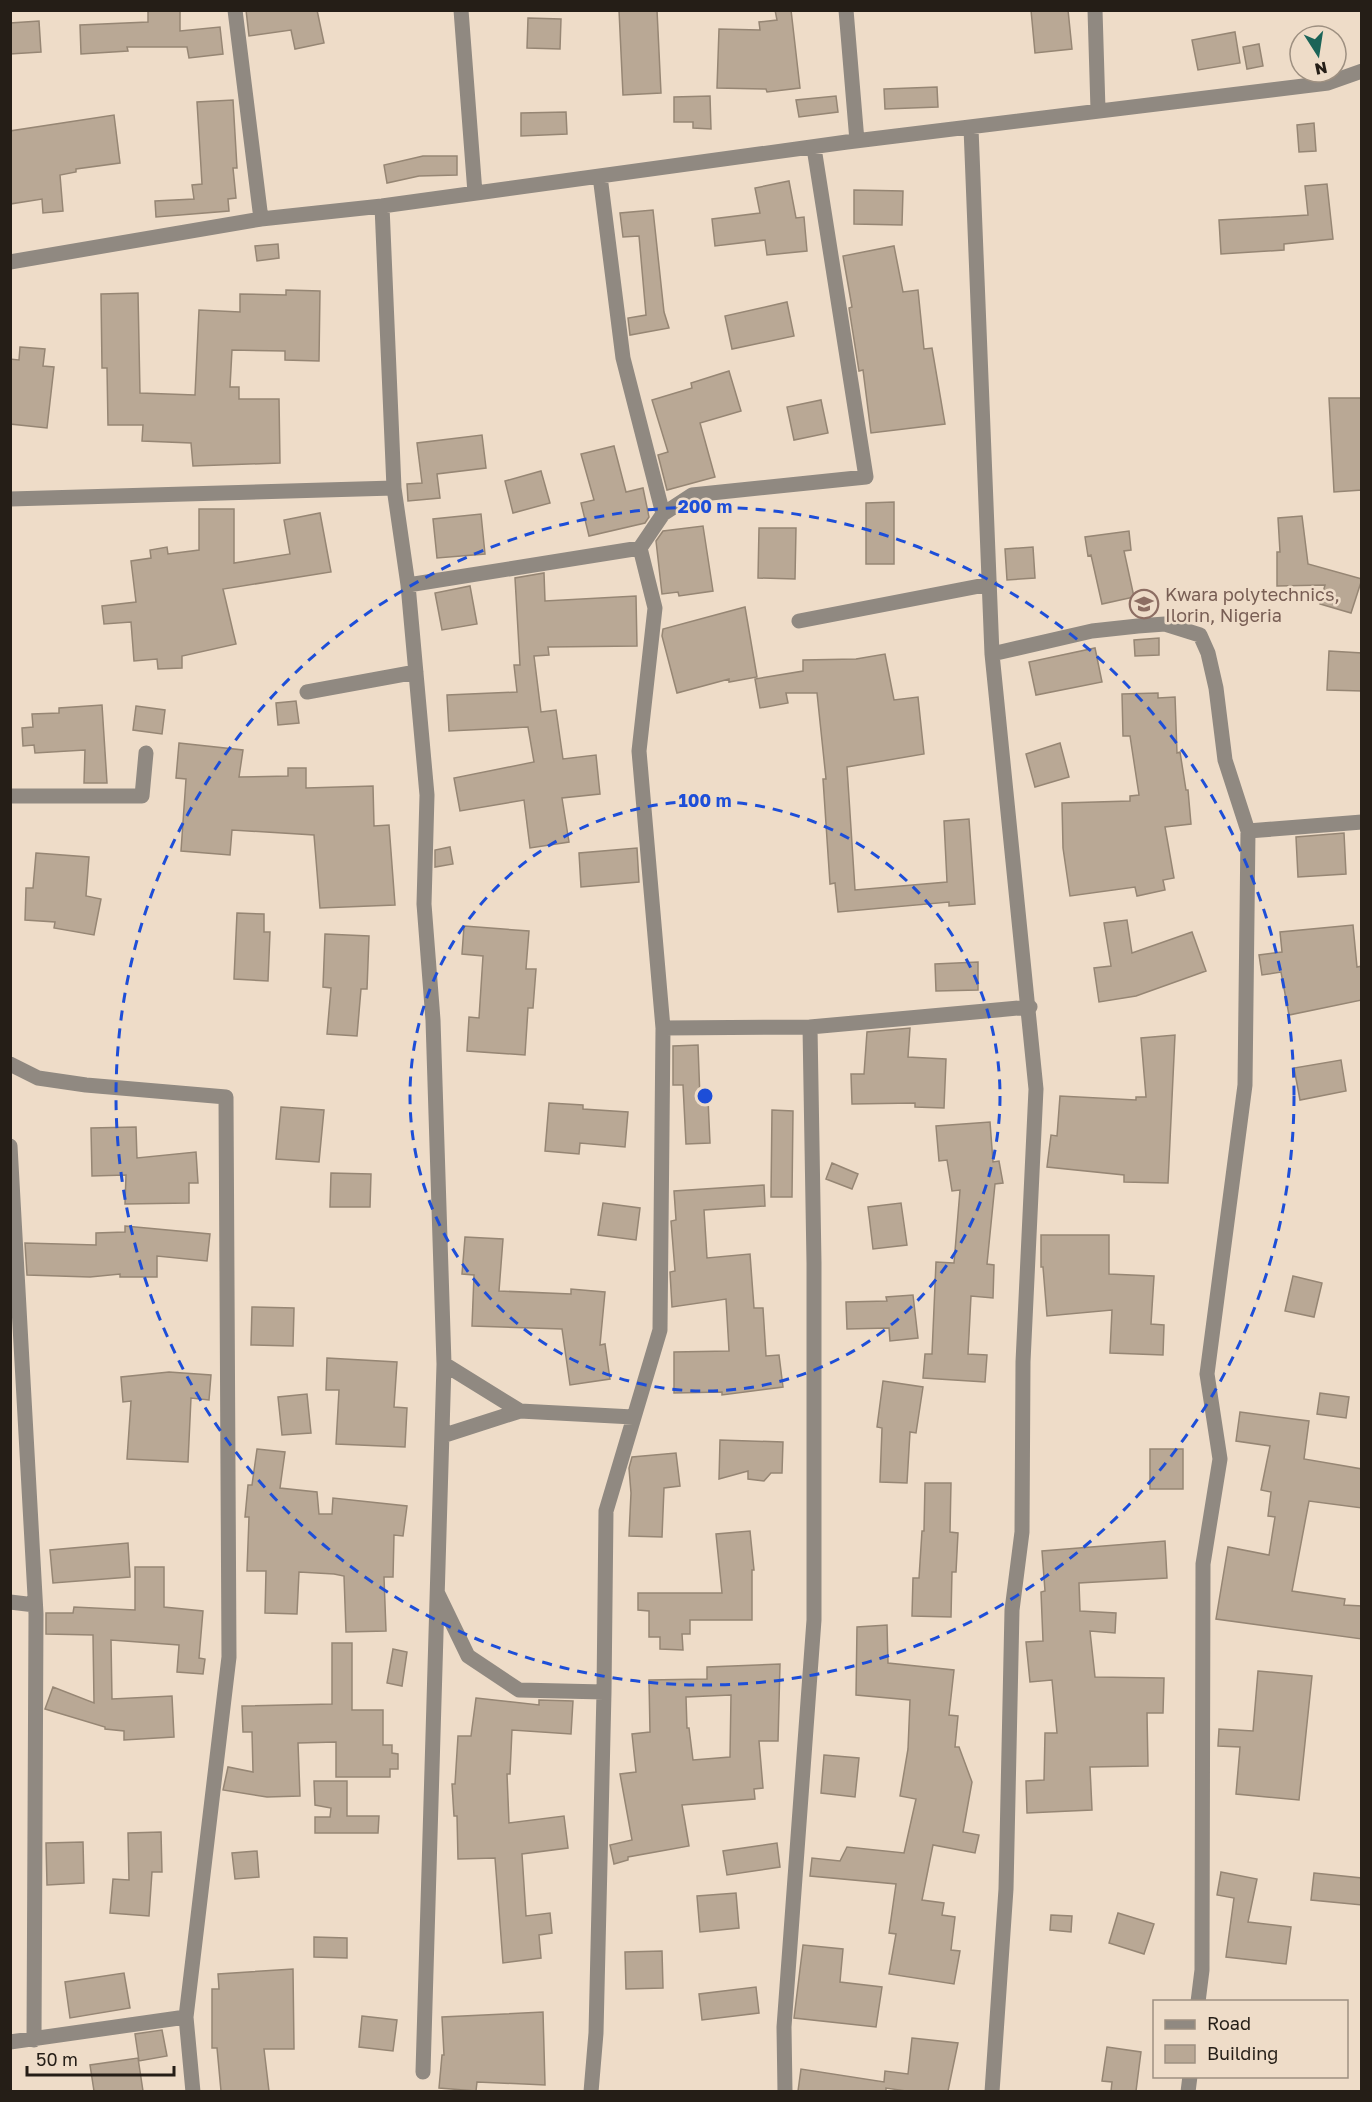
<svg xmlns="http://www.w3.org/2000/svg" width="1372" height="2102" viewBox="0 0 1372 2102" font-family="'Golos Text',sans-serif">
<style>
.building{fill:#b9a895;stroke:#968674;stroke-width:1.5;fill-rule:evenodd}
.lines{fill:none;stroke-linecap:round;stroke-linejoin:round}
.minor{stroke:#908981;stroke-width:15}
.ring{fill:none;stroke:#1d4ed8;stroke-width:3;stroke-dasharray:10 8}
.labels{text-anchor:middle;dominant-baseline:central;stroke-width:5;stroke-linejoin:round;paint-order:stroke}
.education-label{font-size:18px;fill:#785e54;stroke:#eedcc8;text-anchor:start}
.centre{fill:#1d4ed8;stroke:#eedcc8;stroke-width:3}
.ring-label{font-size:18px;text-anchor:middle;font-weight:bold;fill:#1d4ed8;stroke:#eedcc8;stroke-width:5;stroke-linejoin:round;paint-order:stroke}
</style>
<rect width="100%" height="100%" fill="#eedcc8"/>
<path class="building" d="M246,10H317L324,43L295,49L291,30L249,36Z
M619,10H657L661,93L623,95Z
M775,10H791L800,88L767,92L766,89L717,88L719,29L760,30L759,22L777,20Z
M1031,10H1068L1072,49L1035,53Z
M148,11H180V31L220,27L223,54L189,58L187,47H127L128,51L81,54L80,25L148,22Z
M528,18L561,19L560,49L527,48Z
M39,21L41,52L10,54V23Z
M1235,32L1240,63L1198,70L1192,40Z
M1259,44L1263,66L1247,69L1243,47Z
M937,87L938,107L885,109L884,89Z
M710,96L711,129L693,128V122H674V97Z
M836,96L838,112L799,117L796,100Z
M233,100L237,168H233L236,198L228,199L229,211L156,217L155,201L194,199L192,185L202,184L197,102Z
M566,112L567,134L521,136V113Z
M114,115L120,163L76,169V172L60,175L63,211L43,213L42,199L10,204V131Z
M1314,123L1316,151L1299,152L1297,125Z
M423,156H457V175L419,176L387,183L384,165Z
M789,181L796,218L804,217L807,251L767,255L765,240L715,246L712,219L760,213L755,188Z
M1327,184L1333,239L1284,244V250L1221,254L1219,220L1308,215L1305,186Z
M854,190L903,191L902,225L854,224Z
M653,210L664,312L669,328L630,335L628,318L646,315L639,236L623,237L620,213Z
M278,244L279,258L257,261L255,246Z
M894,246L903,292L918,290L924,349L932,348L945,424L871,433L863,370L859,371L849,308L852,307L843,256Z
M286,290L320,291L319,361L285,360V351L232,350L230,387H239V399H279L280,463L193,466L191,443L142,441L143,425H108L107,368H102L101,294L138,293L140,393L195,395L199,310L240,312V294L286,295Z
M787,302L794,336L732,349L725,316Z
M20,347L45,349L43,366L54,367L47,428L10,424V359L19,360Z
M729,371L741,411L700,423L715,477L667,490L658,455L668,452L652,400L692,388L691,383Z
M1329,398H1362V490L1334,492Z
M821,400L828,433L794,440L787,407Z
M482,435L486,468L437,474L440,498L408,501L407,484L422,483L417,443Z
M614,446L626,492L643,488L649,517L645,523L589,536L581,503L594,500L581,454Z
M541,471L550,503L513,513L505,481Z
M894,502V564H866V503Z
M199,509H234V563L290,554L284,520L320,513L331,572L223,589L236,644L182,656V668L158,669L157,659L134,661L131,622L104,624L102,606L136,602L131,561L151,558L150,550L167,547L168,554L199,550Z
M481,514L485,554L437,558L433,519Z
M1302,516L1308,564L1362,579L1351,613L1320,604L1325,585L1277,586V552H1280L1278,518Z
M703,526L713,591L679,596L678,592L662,594L656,541L663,531Z
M759,528H796L795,579L758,578Z
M1129,531L1131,550L1124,551L1134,597L1102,604L1091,555L1088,556L1085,537Z
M1033,547L1035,578L1007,580L1005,549Z
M544,573L545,601L636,596L637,646L548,647L549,655L534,656L541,712L556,710L563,759L596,755L600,794L562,798L569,842L530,848L524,800L460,811L454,778L534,762L528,727L449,731L447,695L517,692L514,665H520L515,578Z
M470,586L477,624L442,630L435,593Z
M745,607L757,677L729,682V679L677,693L662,636L663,629Z
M1159,638V655L1135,656L1134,640Z
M1095,648L1102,682L1036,695L1029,662Z
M1329,651L1362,653V691L1327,690Z
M885,654L894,700L918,697L924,754L847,767L855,890L947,882L944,821L969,819L975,904L949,906V902L838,912L835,883L830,884L823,779H826L817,693H786L788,703L760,708L755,679L803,671V660L856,659Z
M1158,693V698L1175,697L1177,753L1180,752L1186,790H1188L1191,824L1165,827L1174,878L1163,880L1165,890L1137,896L1135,887L1070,896L1063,848L1062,803L1130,801V796L1139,795L1130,736H1123L1122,694Z
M296,701L299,723L278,725L276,703Z
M102,705L107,783H84L85,750L35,753L34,745L23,746L22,728L33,727L32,714L59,713V708Z
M136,706L165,710L162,734L133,730Z
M179,743L243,750L239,777L288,776V768H306V788L373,786L374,826L389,825L395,905L320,908L314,835L232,830L230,855L181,851L186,779L176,778Z
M1060,743L1069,777L1035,787L1026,754Z
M1344,833L1346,874L1298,877L1296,837Z
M450,847L453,864L435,867V850Z
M637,848L639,882L581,887L579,853Z
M36,853L89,857L86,896L101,899L94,935L54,928L55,922L25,920L26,888H33Z
M237,913L264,914V932H270L268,981L234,979Z
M1127,920L1132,953L1192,932L1206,971L1136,996L1099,1002L1094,968L1111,966L1104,923Z
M1353,925L1357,967L1362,966V1000L1289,1015L1281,972L1262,975L1259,955L1282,952L1280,932Z
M464,926L529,931L526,969H536L533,1008H528L525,1055L467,1051L469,1017L479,1018L483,956L462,954Z
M325,934L369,936L367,989H361L357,1036L327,1034L331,988L323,987Z
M978,962V990L936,991L935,964Z
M910,1028L908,1057L946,1059L944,1108L915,1107V1103L852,1104L851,1074H864L867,1032Z
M1175,1035L1168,1183L1124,1182V1175L1047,1167L1051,1135L1057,1136L1060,1096L1136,1100V1097H1146L1141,1038Z
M698,1045L700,1099H708L710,1143L686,1144L683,1085H673V1046Z
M1341,1060L1346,1091L1300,1100L1294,1068Z
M549,1103L583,1105V1109L628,1112L625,1147L580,1143L579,1154L545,1151Z
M281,1107L324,1110L319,1162L276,1159Z
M772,1110L793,1111L792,1197H771Z
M990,1122L993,1162L999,1161L1003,1183L995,1184L987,1264L994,1265L993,1298L971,1296L968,1354L987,1355L985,1382L923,1378L925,1354H932L936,1262L954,1263L960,1190L952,1191L947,1160L939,1161L936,1126Z
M136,1127L137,1158L196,1152L198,1183H189V1203L125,1204L126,1175L92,1176L91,1128Z
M832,1163L858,1174L852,1189L826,1179Z
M331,1173L371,1174L370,1207H330Z
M764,1185L765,1206L704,1210L707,1258L750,1254L754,1308H763L766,1356L779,1355L783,1387L722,1395V1392L674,1393V1352L729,1351L726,1299L672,1307L670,1272L675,1271L671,1221L676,1220L674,1191Z
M603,1203L640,1208L636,1240L598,1235Z
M901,1203L907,1245L873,1249L868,1207Z
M125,1226L210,1234L207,1261L157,1256V1277H120V1274L90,1277L27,1275L25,1243L96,1245V1233L125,1232Z
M1041,1235H1109V1274L1154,1276L1151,1324L1164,1325L1163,1355L1110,1353L1112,1310L1047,1316L1043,1267H1041Z
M465,1237L503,1239L499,1291L571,1294V1289L605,1292L600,1345L605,1344L610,1379L570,1385L562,1329L472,1326L474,1275L462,1274Z
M1293,1276L1322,1283L1314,1317L1285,1311Z
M913,1295L918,1338L890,1341L889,1328L847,1329L846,1302L887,1301L886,1297Z
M252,1307L294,1308L293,1346L251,1345Z
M327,1358L397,1362L394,1407L407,1408L405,1447L336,1444L339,1390H326Z
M169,1372L211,1375L209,1400L191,1398L188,1462L127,1459L131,1401L123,1402L121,1377Z
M883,1381L923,1387L916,1433L910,1432L907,1483L880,1482L882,1428L877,1427Z
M1320,1393L1349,1397L1346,1418L1317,1414Z
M307,1394L311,1433L282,1435L278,1397Z
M1240,1412L1309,1421L1304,1459L1362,1469V1508L1309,1501L1292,1591L1345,1599L1344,1605L1362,1606V1639L1216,1619L1228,1547L1269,1555L1275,1517L1268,1516L1271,1492L1261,1490L1270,1446L1236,1441Z
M720,1440L783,1442L782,1473H771L764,1481L748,1479V1471L719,1479Z
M257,1449L285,1452L280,1488L317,1492L319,1514H332L333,1498L407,1506L403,1536L394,1535L393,1577H384L386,1631L346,1632L344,1576L334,1574L299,1572L297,1614L265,1613L266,1571H247L249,1517H245L248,1485H252Z
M1150,1449H1183V1489H1150Z
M676,1453L680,1486L664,1488L662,1537L629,1536L631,1493L629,1468L632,1457Z
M925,1483H951L950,1532L958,1533L956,1572H952L951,1617L912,1616L913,1578H919L922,1531H924Z
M750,1531L754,1570H752V1620H690V1634H682L683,1650L660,1649V1637H649V1611L638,1610V1593H722L716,1534Z
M1165,1541L1167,1578L1079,1583L1080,1611L1116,1613L1115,1633L1090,1631L1095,1677L1164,1678L1163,1713H1147L1148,1766L1090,1767L1092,1810L1027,1813L1026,1781L1044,1780L1045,1733H1057L1052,1680L1030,1682L1026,1642L1043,1641L1041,1592L1045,1591L1042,1551Z
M128,1543L130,1577L53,1583L50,1550Z
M135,1567H164V1607L203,1611L199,1658L205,1659L203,1674L177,1672L179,1645L111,1640L112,1699L172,1696L174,1737L124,1740V1731L105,1729V1727L45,1709L53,1687L94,1703L93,1635L46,1634V1613H73L74,1607L135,1610Z
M887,1625L888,1663L954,1670L949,1715L958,1716L955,1747H959L972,1782L963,1832L979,1835L975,1853L933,1845L922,1900L944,1903L942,1915L955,1917L951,1950L960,1951L954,1984L889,1974L896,1934L889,1933L896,1884L810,1876L812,1858L840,1861L847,1847L904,1853L916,1799L900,1796L908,1749L910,1700L856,1695L857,1627Z
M332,1643H352V1710H383V1745H392V1753L398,1754V1769H390V1777H336V1742L298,1743L300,1796L267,1797L223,1790L228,1767L253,1772L252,1732H243L242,1706L332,1704Z
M393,1649L407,1652L402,1686L387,1683Z
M780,1664L778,1741H759L763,1788L754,1789L755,1799L682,1805L689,1846L628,1857V1860L614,1864L610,1845L632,1840L620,1774L636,1772L632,1734L650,1732L649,1680L707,1679V1667ZM731,1695L730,1757L693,1760L689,1728H687L686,1697Z
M1258,1671L1312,1676L1299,1800L1236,1794L1240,1747L1218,1746L1219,1729L1253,1731Z
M476,1698L539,1705V1700L573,1701L571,1734L512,1730L510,1774H507L509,1823L564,1816L568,1848L522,1854L526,1916L550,1913L552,1933L539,1935L541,1958L503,1963L495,1858L458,1859L457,1816H454L452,1784H455L458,1736H471Z
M824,1755L859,1758L855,1797L821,1793Z
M314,1781H347V1816H379L378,1833H315V1817H330L331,1808L315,1805Z
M161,1832L162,1872H152L149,1916L110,1913L113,1879L129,1880L128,1833Z
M83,1842L84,1883L47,1885L46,1843Z
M777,1843L780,1867L727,1875L723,1851Z
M257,1851L259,1877L235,1879L232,1853Z
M1221,1872L1257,1879L1248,1922L1291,1927L1286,1964L1226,1957L1234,1898L1217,1895Z
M1314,1873L1362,1878V1905L1311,1900Z
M736,1893L739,1928L700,1932L697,1896Z
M1118,1913L1154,1924L1144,1954L1109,1943Z
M1051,1915L1072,1916L1071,1932L1050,1930Z
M314,1937L347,1938V1958L314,1957Z
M803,1945L843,1949L840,1982L882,1987L876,2027L794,2018Z
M662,1951L663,1988L626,1989L625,1952Z
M293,1969L294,2049H264L269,2091H221L217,2048H212V1989H219L218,1974Z
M124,1973L130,2008L70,2018L65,1982Z
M756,1987L759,2013L702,2020L699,1994Z
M543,2012L545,2085L477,2082L476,2091L439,2088L442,2055H444L442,2017Z
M362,2016L397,2020L393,2051L359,2047Z
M162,2030L167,2056L139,2061L135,2034Z
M912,2038L958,2043L948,2091H906L886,2088V2091H798L801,2069L884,2082L885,2071L908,2074Z
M1107,2047L1141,2052L1136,2091H1111L1112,2082L1102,2081Z
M138,2058L143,2091H94L90,2065Z"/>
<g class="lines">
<path class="minor" d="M235,10L261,219
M461,10L475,193
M846,10L857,141
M1095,10L1098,110
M971,128L992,654L1036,1089L1023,1362L1022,1532L1012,1610L1006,1889L992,2092
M600,176L623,358L663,514
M382,206L394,488L408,585L427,795L424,904L433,1020L444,1364L423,2072
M10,262L261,219L382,206L847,142L1328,83L1362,71
M10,499L394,488
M408,585L640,548
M799,621L990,584
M992,654L1092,631L1138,626L1165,624L1200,635L1208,653L1216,688L1225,760L1248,831L1245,1085L1207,1374L1220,1459L1203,1564L1202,1970L1198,2002
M307,692L416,672
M11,796H142L146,753
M1248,831L1362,822
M663,1028L810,1027
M10,1064L38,1078L86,1085L226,1097L229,1657L186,2017L10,2042
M10,1146L36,1614L34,2040
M444,1364L520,1411L633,1417
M442,1436L520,1411
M438,1594L468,1656L519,1690L604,1692L596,2033L591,2092
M10,1602L35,1605
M604,1692L606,1511L660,1330L663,1028L639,751L655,608L640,548L663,514L692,495L866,477L814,148
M186,2017L193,2092
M785,2092L784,2027L814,1620V1263L810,1027L1030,1007
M1188,2092L1190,2076"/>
</g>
<g class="ring">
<circle cx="705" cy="1096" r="295"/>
<circle cx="705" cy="1096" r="589"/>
</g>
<defs>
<g id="school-ring" transform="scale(1.5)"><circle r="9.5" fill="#eedcc8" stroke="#8d6e63" stroke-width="1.5"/><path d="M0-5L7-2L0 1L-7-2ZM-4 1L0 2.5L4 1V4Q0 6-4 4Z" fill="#8d6e63"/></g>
</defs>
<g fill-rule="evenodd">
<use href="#school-ring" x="1144" y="604"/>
</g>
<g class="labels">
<g class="education-label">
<text x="1165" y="594">Kwara polytechnics,<tspan x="1165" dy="21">Ilorin, Nigeria</tspan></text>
</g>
</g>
<circle cx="705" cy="1096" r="9" class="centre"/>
<g class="ring-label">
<text x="705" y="513">200 m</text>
<text x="705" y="807">100 m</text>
</g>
<rect width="1372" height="2102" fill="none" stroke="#251e17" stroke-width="24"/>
<rect x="1153" y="2000" width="195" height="78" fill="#eedcc8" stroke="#9e9081" stroke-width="1.5"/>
<rect x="1165" y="2020" width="30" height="9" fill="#908981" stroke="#9e9081" stroke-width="1.5"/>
<text x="1207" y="2030" font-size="18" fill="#251e17">Road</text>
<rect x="1165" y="2045" width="30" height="18" fill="#b9a895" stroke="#9e9081" stroke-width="1.5"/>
<text x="1207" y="2060" font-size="18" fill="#251e17">Building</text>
<g transform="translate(1318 54) rotate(168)"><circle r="28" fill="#eedcc8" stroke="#9e9081" stroke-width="1.5"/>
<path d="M0-4.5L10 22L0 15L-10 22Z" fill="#1b6458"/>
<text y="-9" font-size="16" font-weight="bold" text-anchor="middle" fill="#251e17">N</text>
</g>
<path d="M27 2066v9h147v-9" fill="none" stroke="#251e17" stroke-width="3"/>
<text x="36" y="2066" font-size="18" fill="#251e17" stroke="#eedcc8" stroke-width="4.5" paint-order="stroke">50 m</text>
</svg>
